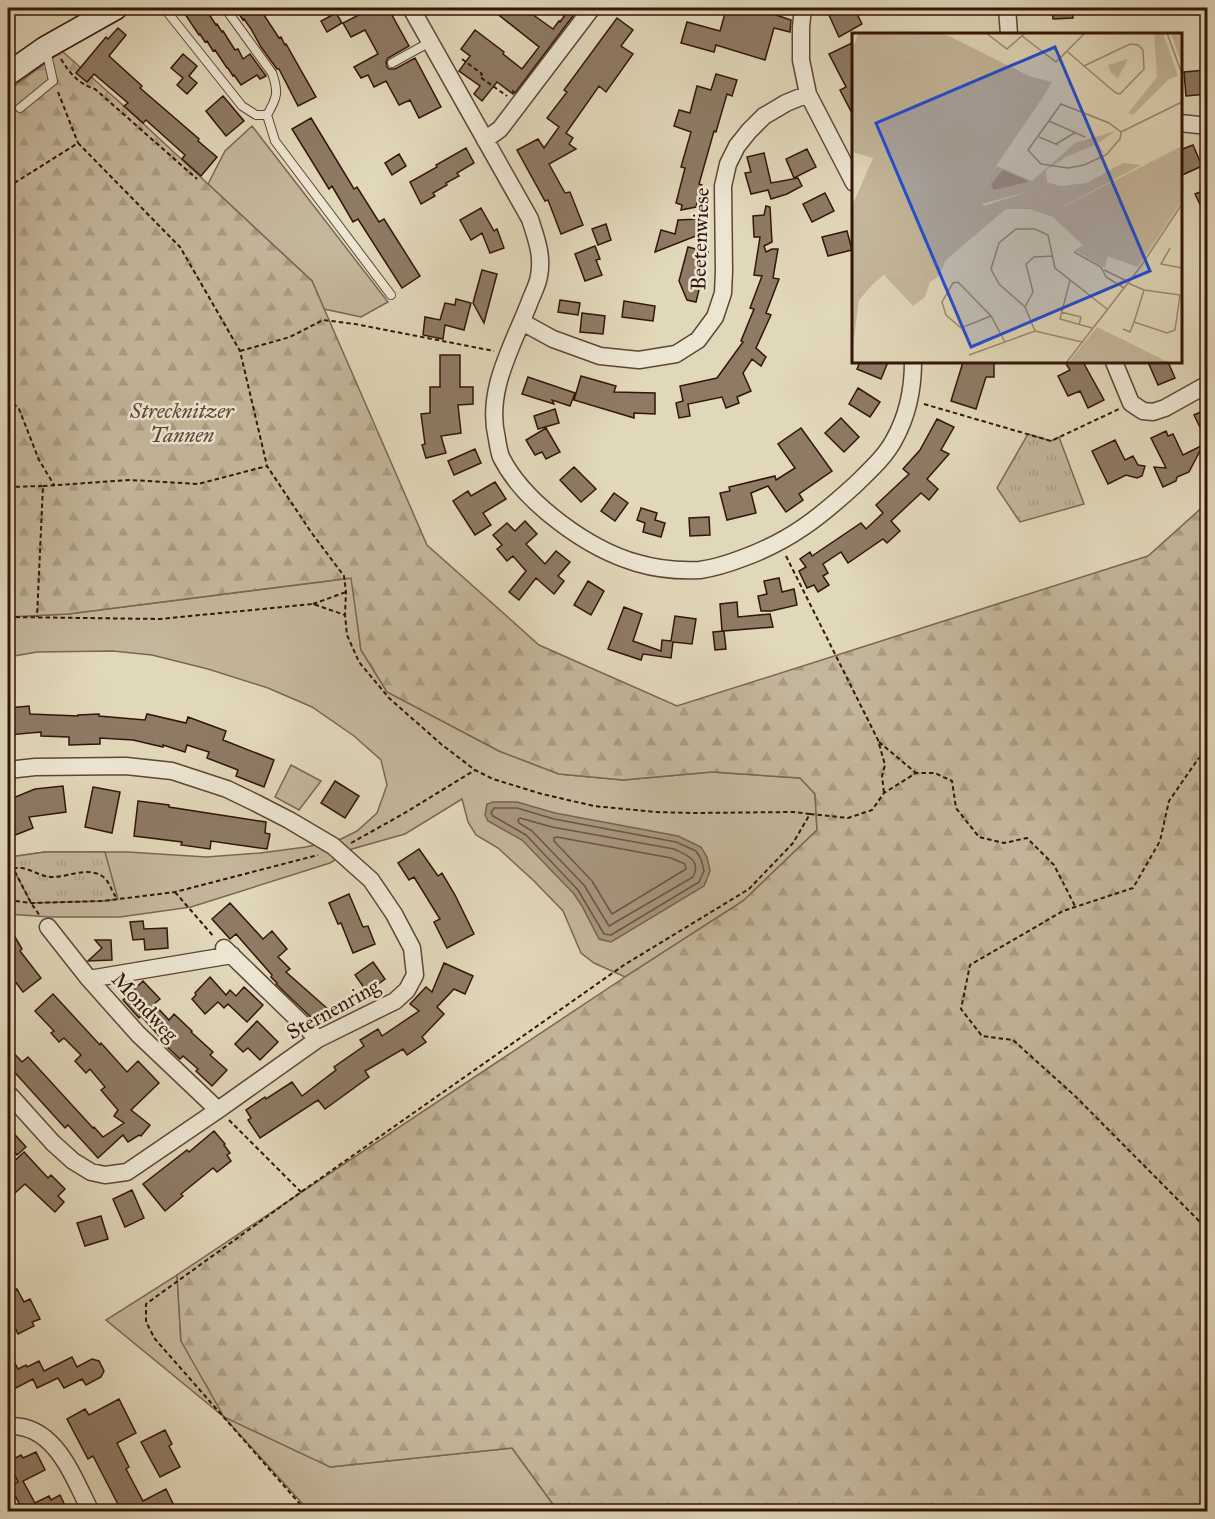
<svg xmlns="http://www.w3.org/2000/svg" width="1215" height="1519" viewBox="0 0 1215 1519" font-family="'IM FELL Great Primer',serif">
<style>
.grass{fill:#c4b69b;stroke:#7c6652;stroke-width:1.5}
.forest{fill:url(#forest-firs);stroke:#7c6652;stroke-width:1.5}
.park{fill:url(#park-tufts);stroke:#7c6652;stroke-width:1.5}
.water{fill:#a6957d;stroke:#78624f;stroke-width:1.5}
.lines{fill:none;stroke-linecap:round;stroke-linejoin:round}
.shore{stroke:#6d5543;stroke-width:1.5}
.building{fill:#8e7a65;stroke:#341509;stroke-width:1.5}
.lane-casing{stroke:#5f4635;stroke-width:10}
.street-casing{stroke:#5f4635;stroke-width:19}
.secondary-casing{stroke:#341509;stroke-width:25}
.path{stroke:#341509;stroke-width:2;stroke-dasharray:4.5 3;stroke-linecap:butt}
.lane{stroke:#ece5d2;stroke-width:8}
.street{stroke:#ece5d2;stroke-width:16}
.secondary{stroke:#ece5d2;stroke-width:22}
.labels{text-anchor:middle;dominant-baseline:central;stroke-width:5;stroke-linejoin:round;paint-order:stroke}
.street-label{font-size:21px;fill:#341509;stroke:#ece5d2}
.park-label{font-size:21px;font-style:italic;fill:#5f4535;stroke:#ece5d2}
.inset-road{fill:none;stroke:#9c8973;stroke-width:1.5}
.view{fill:#1d4ed8;fill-opacity:0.15;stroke:#1d4ed8;stroke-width:3}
.inset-edge{fill:none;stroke:#341509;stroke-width:3}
</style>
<defs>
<pattern id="forest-firs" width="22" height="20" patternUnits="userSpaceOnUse" patternTransform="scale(1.5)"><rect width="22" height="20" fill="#c4b69b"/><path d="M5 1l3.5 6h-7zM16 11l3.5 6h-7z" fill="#a99c84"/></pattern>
<pattern id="park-tufts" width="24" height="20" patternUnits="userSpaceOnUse" patternTransform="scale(1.5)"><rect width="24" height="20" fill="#c4b69b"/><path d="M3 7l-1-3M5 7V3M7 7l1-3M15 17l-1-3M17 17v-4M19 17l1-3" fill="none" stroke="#a99c84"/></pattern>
</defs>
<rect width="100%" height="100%" fill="#e1d7b9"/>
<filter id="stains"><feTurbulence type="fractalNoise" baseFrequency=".00333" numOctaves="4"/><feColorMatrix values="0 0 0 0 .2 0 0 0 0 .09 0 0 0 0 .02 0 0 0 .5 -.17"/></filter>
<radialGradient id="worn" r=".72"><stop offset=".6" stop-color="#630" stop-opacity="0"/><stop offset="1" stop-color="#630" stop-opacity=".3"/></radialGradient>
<path class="grass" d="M252,126L388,302L361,317L324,309L312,281L208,184L225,151Z
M352,578L361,650L387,692L499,751L559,774L623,780L712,772L800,778L815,794L817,830L743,901L625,977L594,963L581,953L563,911L534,881L498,848L476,835L468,822L462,799L405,834L352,849L330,863L191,907L120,917H50L8,914V851L10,857L45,852H128L206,857L260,853L306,847L341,839L357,831L377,813L387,785L381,760L354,736L312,707L268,688L208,669L152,655L113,651L37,652L8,657V617L68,614Z
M291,765L321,781L299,810L275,797Z
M177,1275L181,1341L330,1467L512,1448L558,1511H309L224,1417L106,1320Z"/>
<path class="forest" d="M62,51L134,115L312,281L427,545L539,645L677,706L1148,556L1207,503V1511H558L512,1448L330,1467L224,1417L181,1341L177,1275L625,977L743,901L817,830L815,794L800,778L712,772L623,780L559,774L499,751L387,692L361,650L351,578L68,614L8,617V91Z"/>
<path class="park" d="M1028,434L1051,441L1059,437L1084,504L1020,522L997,488Z
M45,852H105L118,899L103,901L31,903L8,859L10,857Z"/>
<path class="water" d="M493,802H517L555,813L678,836L701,847L707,857L710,871L704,886L611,942L599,939L582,906L574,894L522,840L488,821L485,815L487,804Z"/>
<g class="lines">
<path class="shore" d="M494,808H517L554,819L676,842L696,851L701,859L704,871L699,882L611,935L604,934L578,890L526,835L493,816L491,813Z
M520,818L552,827L674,849C686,855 702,860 693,877L609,926L584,885L532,831L519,823L518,820Z
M557,837L671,858L685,864L686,869L612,914L592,881L554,841V838Z"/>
</g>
<path class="building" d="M181,8H205L216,25L217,24L222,32L223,31L235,50L238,49L243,59L250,54L266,76L260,79L257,75L241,85L234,75L233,76L228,68H227L215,50L213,51L207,41L205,42L200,34L199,35Z
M235,8H263L260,9L279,38L281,37L285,45L286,44L316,97L298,106L279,69H277L261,47L251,29L244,19L243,20Z
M372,8H388L409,46L388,58L386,62L387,67L389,69H395L415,58L441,107L419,118L410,100L399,105L386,81L374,87L368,75L361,78L354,67L378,54L365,30L351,37L343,23Z
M490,8H538L532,14L553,29L559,21L560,22L570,8H579L515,93L513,91V94L497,82L482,101L474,94L480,86L459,71L470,56L461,49L475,30L504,52L503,54L522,69L539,47Z
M744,8H775L773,14L791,20L790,32L774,28L765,60L716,45L714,52L681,43L687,22L720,31L726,10L742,15Z
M840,8H854L862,24L839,37L828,13Z
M1052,8H1072L1073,18L1053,19Z
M336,13L342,23L327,32L321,21Z
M617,18L633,30L621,46L633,54L606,92L599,86L566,133L573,138L569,144L576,149L549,164L565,193L570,192L583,225L561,234L548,200L545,201L517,150L538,139L544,148L559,127L547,118L567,92L564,90Z
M118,28L126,35L109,56L142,86L140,88L199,139L198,141L217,157L201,176L182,159L185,155L146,120L143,123L124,106L128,103L94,74L87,82L76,73L106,37L108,39Z
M854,42V117L840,90L846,87L829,54Z
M183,54L197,66L189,76L197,83L187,94L177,85L183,78L171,68Z
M1206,70L1208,94L1186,96L1184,72Z
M716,74L737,80L732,96L727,94L716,132L714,131L699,184L702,185L696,207L681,210L682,205L676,203L685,168L681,167L691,132L674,126L679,110L690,113L697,86L711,90Z
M223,96L244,121L226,136L206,111Z
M311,118L354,189L357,187L379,222L384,219L420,276L402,288L358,219L353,222L332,186L329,189L292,129Z
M1193,145L1202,166L1180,176V150Z
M466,148L474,163L457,173L459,176L446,183L447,185L433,193L435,196L421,204L410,182L437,167L436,165Z
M807,149L816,167L794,178L786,159Z
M764,153L771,183L798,178L802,186L787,194L771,199L768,190L751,194L745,173L751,172L747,157Z
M399,154L406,166L392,175L385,163Z
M1208,189V221L1195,194Z
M825,193L834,211L812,222L803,204Z
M766,206L770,207L772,242L764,246L766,252L772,249H778L773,278L779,279L766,313L771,315L756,348L766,357L761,366L752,359L743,373L751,391L737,397L739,403L726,408L722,397L688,404L690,416L679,418L676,403L683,401L680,386L717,378L743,342L741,341L754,309L750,308L762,276L754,275L760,237H754L753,216L764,215Z
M481,208L494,231L497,229L504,248L490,253L482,233L471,240L460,220Z
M700,219L696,236L655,252L661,230L675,234L678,220Z
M606,224L611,240L598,245L592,229Z
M847,231L852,250L828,256L822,237Z
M595,246L600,259L596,260L602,275L585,281L575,254Z
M688,247L708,252L696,302L687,300L679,281Z
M482,270L497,274L484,323L473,303Z
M456,299L471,303L464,330L445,325L443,339L423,335L425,317L440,320L445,303L455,305Z
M560,300L580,303L578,315L558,312Z
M624,301L655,306L653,321L622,317Z
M582,313L605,316L603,334L580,332Z
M440,355H460V387H473V404L458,405L461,433L441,436L446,453L426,458L422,445L425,444L421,414L430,413V387H440Z
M860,362H888L881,379L857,369Z
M963,362H994V377H986L976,409L951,401Z
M1065,362H1083L1104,400L1088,408L1080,391L1068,396L1058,376L1070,370Z
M1148,362H1168L1175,378L1158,385Z
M581,376L616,386L614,392L655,393V414L634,413V418L574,400Z
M528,377L575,393L570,406L552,400L554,404L522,394Z
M858,388L880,402L870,417L849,404Z
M555,409L559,423L538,429L534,416Z
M1208,409V444L1194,415Z
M841,418L859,437L844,452L825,433Z
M937,419L954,427L941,450L949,454L927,479L938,489L929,500L921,493L891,521L900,531L887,543L883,539L848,563L841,552L823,564L828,573L823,576L829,585L818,592L814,585L807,588L799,571L806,567L800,559L810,552L812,556L861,523L866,529L883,513L876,505L909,474L903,469L920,450Z
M546,428L560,452L546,459L542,452L535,455L526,440Z
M801,428L832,471L799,494L803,500L786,512L768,486L751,493L756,513L727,520L720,493L730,491L729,487L775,476L776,480L795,468L778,444Z
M1166,431L1168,436L1173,434L1183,455L1203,445L1189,472L1177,477L1176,481L1163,487L1154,467L1166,468L1151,438Z
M1115,440L1125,460L1133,456L1138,465L1145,466L1142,476L1137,478L1126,475L1108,484L1092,451Z
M475,449L481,463L454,475L448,461Z
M574,467L596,489L581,502L560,480Z
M495,482L506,499L483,513L491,525L475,535L453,501L468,491L471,496Z
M614,493L628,503L615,521L601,511Z
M641,508L657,513L655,520L665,523L661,537L643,532L645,523L637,520Z
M709,517L710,535L690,536L689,518Z
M525,521L537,534L526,544L545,564L556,551L570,562L558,576L564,581L554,594L536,578L519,600L509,592L526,571L513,556L507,561L497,549L502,545L493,535L507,523L515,531Z
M779,578L782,592L794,589L797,605L771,611H761L758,596L767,594L764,581Z
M588,581L604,591L591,615L574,605Z
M737,602L738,617L770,614L773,627L724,631L726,649L715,650L713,632L724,631H722L720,604Z
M624,607L642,614L633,641L661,651L662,640L671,641L675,616L696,619L692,644L673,642L671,658L643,654L641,660L608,649Z
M29,706L30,714L78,716V715L99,714V716L145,720L147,714L186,723L188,717L226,731L223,740L274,760L264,787L236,776L238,770L207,758L209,752L187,745L185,752L163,745V747L133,740L100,738V744L69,745V737L41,736V732L8,735V708Z
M335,781L359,796L345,818L321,803Z
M63,786L66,812L29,817L33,828L8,838V800L35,789Z
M93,787L120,792L112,833L85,827Z
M138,801L169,805V807L266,822L265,833L270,834L267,849L211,841L210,849L181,845L182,842L134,836Z
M419,849L438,876L442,873L455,895L474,934L447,948L434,922L440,919L414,877L409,880L398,863Z
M349,894L363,927L368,926L375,944L353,953L341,923L338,924L329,903Z
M230,903L263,939L272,931L287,949L278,957L290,969L286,972L329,1010L317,1023L276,984L277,983L271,977L272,975L236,934L230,939L212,919Z
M143,921L144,929L167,928L168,948L145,950L144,939L133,940L130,922Z
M8,925L22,949L20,951L41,978L23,992L8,972Z
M95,940H111L112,960L88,961L102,948Z
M373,962L385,979L367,992L355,975Z
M444,963L473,976L465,994L454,989L437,1007L444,1014L422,1037L426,1042L407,1055L403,1049L365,1071L369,1077L325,1109L318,1100L260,1138L248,1120L251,1118L246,1110L265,1097L266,1099L292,1082L302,1096L336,1070L334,1067L364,1046L360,1040L378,1029L382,1036L419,1011L410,1004L426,987L432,992Z
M210,977L226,995L230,990L236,996L244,987L263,1005L247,1022L228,1004L224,1008L218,1002L205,1014L192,999L196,995L195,993Z
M143,981L160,999L154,1004L169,1020L174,1014L192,1031L191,1032L213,1052L210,1055L227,1070L212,1086L196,1071L198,1069L183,1056L180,1059L160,1040L161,1038L141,1016L139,1018L123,1000Z
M53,994L100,1045L101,1043L127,1072L138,1061L159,1083L131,1110L150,1125L141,1136L139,1135L128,1142L123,1135L98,1158L68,1125L65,1128L8,1065V1047L22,1062L28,1057L93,1128L94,1127L103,1137L124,1123L114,1116L118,1110L101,1090L105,1087L90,1069L86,1073L75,1061L81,1055L64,1038L59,1042L51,1033L54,1031L35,1011Z
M257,1021L278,1042L260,1060L248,1048L243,1052L235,1044Z
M8,1127L26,1147L17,1155L8,1144Z
M214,1131L225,1144L224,1145L230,1153L227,1155L231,1161L217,1172L213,1168L181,1194L183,1196L165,1211L143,1184L187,1150L189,1152Z
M24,1152L48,1178L51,1175L65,1189L58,1196L64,1202L55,1212L25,1184L15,1193L8,1184V1167Z
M132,1190L144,1218L125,1227L113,1199Z
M101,1216L108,1239L85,1246L77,1223Z
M17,1289L24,1302L30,1299L40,1319L32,1322L34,1326L18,1334L8,1313V1293Z
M8,1350L18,1369L26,1365L27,1367L39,1361L44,1371L72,1357L77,1367L92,1359L99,1361L104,1371L101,1377L86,1385L82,1379L64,1388L58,1378L37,1388L33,1379L8,1392Z
M119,1399L136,1433L117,1443L129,1467L126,1469L143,1501L166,1489L177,1512H122L93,1456L88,1459L67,1419L85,1409L89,1415Z
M165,1430L172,1444L169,1446L180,1467L160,1477L141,1442Z
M36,1452L45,1470L23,1481L35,1503L49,1496L51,1500L60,1495L68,1512H17L22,1509L10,1486L18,1482L8,1462L21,1455L23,1458Z"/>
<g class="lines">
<g class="lane-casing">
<path id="lane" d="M164,8L242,106L256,115H267
M225,8L272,73C279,92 277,98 267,115L275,141L391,295
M392,63L430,42
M20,108L53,81L46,50"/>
</g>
<g class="street-casing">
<path id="street" d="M411,8L530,219C536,238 543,255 539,276C538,284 533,293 530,301C513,346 485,390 497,439C498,445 499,452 501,457C524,503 588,549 637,563C657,569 679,571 700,570C714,568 730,563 743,558C790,541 820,517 856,484C869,471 885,457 894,440C908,415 913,389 913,362
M803,8L801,27V60L808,94L854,183
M1007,8L1009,34
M1180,123L1208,126
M485,140L500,129L592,8
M522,322L553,339L600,356L639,360L676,354L698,340L715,317L723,293L724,271L723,186L728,164L737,146L749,131L764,116L786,103L808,94
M1114,362L1131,403L1143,411L1153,412L1165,408L1208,384
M8,770L35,767L126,766L172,771L227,789L256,803L289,820L333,846L371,880L394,914L412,948L415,975L407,990L395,1001L318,1039L218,1110L127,1172L105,1175L91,1172L73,1161L53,1143L8,1093
M48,927L89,979L138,1034L218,1110
M224,948L318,1039
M89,979L232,955
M8,1426C55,1423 73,1477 91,1512"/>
</g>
<g class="secondary-casing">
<path id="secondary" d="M8,74L45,48L116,8"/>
</g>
<path class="path" d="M61,59C70,74 79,84 95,89L197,179
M462,59L482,74L480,77L507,96
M58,92L78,143
M8,128L14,118
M8,187L78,143L180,247L240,351L267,466
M240,351L290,337L323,320L355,324L494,351
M8,398L19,409L39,460L54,485
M924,404L1051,441L1119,409
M43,486L130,480L198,484L267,466L311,532L344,576L346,592L345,615
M8,487L43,486L37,617
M786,556L878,740L885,765L882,776L884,793
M313,604L346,592
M8,617L160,619L313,604L345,615L347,635L359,662L389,698L441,744L475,770L493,779L542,794L594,806L655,812L695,813L794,812L810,814L793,843L749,889L624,965L301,1192L146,1304V1322L155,1339L307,1512
M879,742L916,773
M1208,753L1198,759L1169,801L1160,841L1133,888L1063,911L970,965L961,1009L982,1036L1013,1040L1075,1096L1208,1230
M810,814L848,818L872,810L884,793L916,773H935L952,781L956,808L979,837L1004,843L1027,838L1054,865L1075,906
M351,843L403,814L475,770
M8,858L31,903L40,916
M13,868C16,868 19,868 22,868C33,870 43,878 55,877C69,876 88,867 102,876C111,882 110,891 118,899
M175,892L214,937
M8,900L31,903L103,901L175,892L318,855
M229,1120L301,1192"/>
<use href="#lane" class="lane"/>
<use href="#street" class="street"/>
<use href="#secondary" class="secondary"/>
</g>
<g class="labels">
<g class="street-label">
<text transform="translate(700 239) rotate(-88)">Beetenwiese</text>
<text transform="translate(145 1007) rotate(47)">Mondweg</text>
<text transform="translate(333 1009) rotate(-29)">Sternenring</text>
</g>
<g class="park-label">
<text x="182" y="411">Strecknitzer<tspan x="182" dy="24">Tannen</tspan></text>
</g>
</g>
<g transform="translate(852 33)">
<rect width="330" height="330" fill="#e1d7b9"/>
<path d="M39,0H91L177,43L200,49L193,61L188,51L158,42L132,56L90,30L39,21ZM264,98L246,110L253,122L243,112L214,124L194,137L195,149L208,153L235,150L271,130L289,132L210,174L198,160L178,158L129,171L126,166L132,151L145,133L180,148L223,110ZM231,212L256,223L253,235L222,217ZM44,239L78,249L73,264L61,273L32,242ZM231,311L261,330H216Z" fill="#c4b69b"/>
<path d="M7,0H39V21L90,30L132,56L158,42L177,43L188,51L193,61L132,151L126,166L132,173L178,158L198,160L211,174L330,113V168L286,234L235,216L201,184L178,176H154L94,227L87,243L78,249L44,239L32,242L20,252L7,267L0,320V173L21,125L0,119V16ZM302,0H311L326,43L317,46L281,82L276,80L305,44ZM319,0H330V32ZM245,294L316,329V330H261L231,311Z" fill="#c4b69b"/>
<path d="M276,26L266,45L259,40L256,32Z" fill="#c4b69b"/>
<path d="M151,137L175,147L176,149L142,157L139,151Z" fill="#a6957d"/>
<path class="inset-road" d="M134,0L155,16L173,0M315,0L330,41M170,3L204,29L233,0M216,19L232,33L264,60L268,61L292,36L291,17L286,12L278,11L232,33M209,71L257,90L269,99L268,106L254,122L232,132L216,135L189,131L176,117ZM197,88L233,104M269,99L330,69M187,104L206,112M204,111L224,99M318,215L309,231L330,235M222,219L249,234L254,244L272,255M252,237L277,249M218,247L208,286L240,295M276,250L292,257L328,262M292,257L282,289L315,300L323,297L328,262M173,274L181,259L174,231L182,224L201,223M209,279L229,284L227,292M139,283L109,295L94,282L90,269L101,250L106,249L139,283L153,309M271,296L278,299L282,289M183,298L173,274L147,251L139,236L147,210L164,196H183L196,202L203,235L255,276M117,322L183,298L230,309M214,330L289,233L330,171"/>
<path class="view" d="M203,14L298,238L119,314L24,90Z"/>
<rect width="330" height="330" class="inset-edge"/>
</g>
<rect width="1215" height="1519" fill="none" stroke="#e1d7b9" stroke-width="30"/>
<rect x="9" y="9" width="1197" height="1501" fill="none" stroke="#341509" stroke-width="3"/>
<rect x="15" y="15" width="1185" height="1489" fill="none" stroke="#341509" stroke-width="1.5"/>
<rect width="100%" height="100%" filter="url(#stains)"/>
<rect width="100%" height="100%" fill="url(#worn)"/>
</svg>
